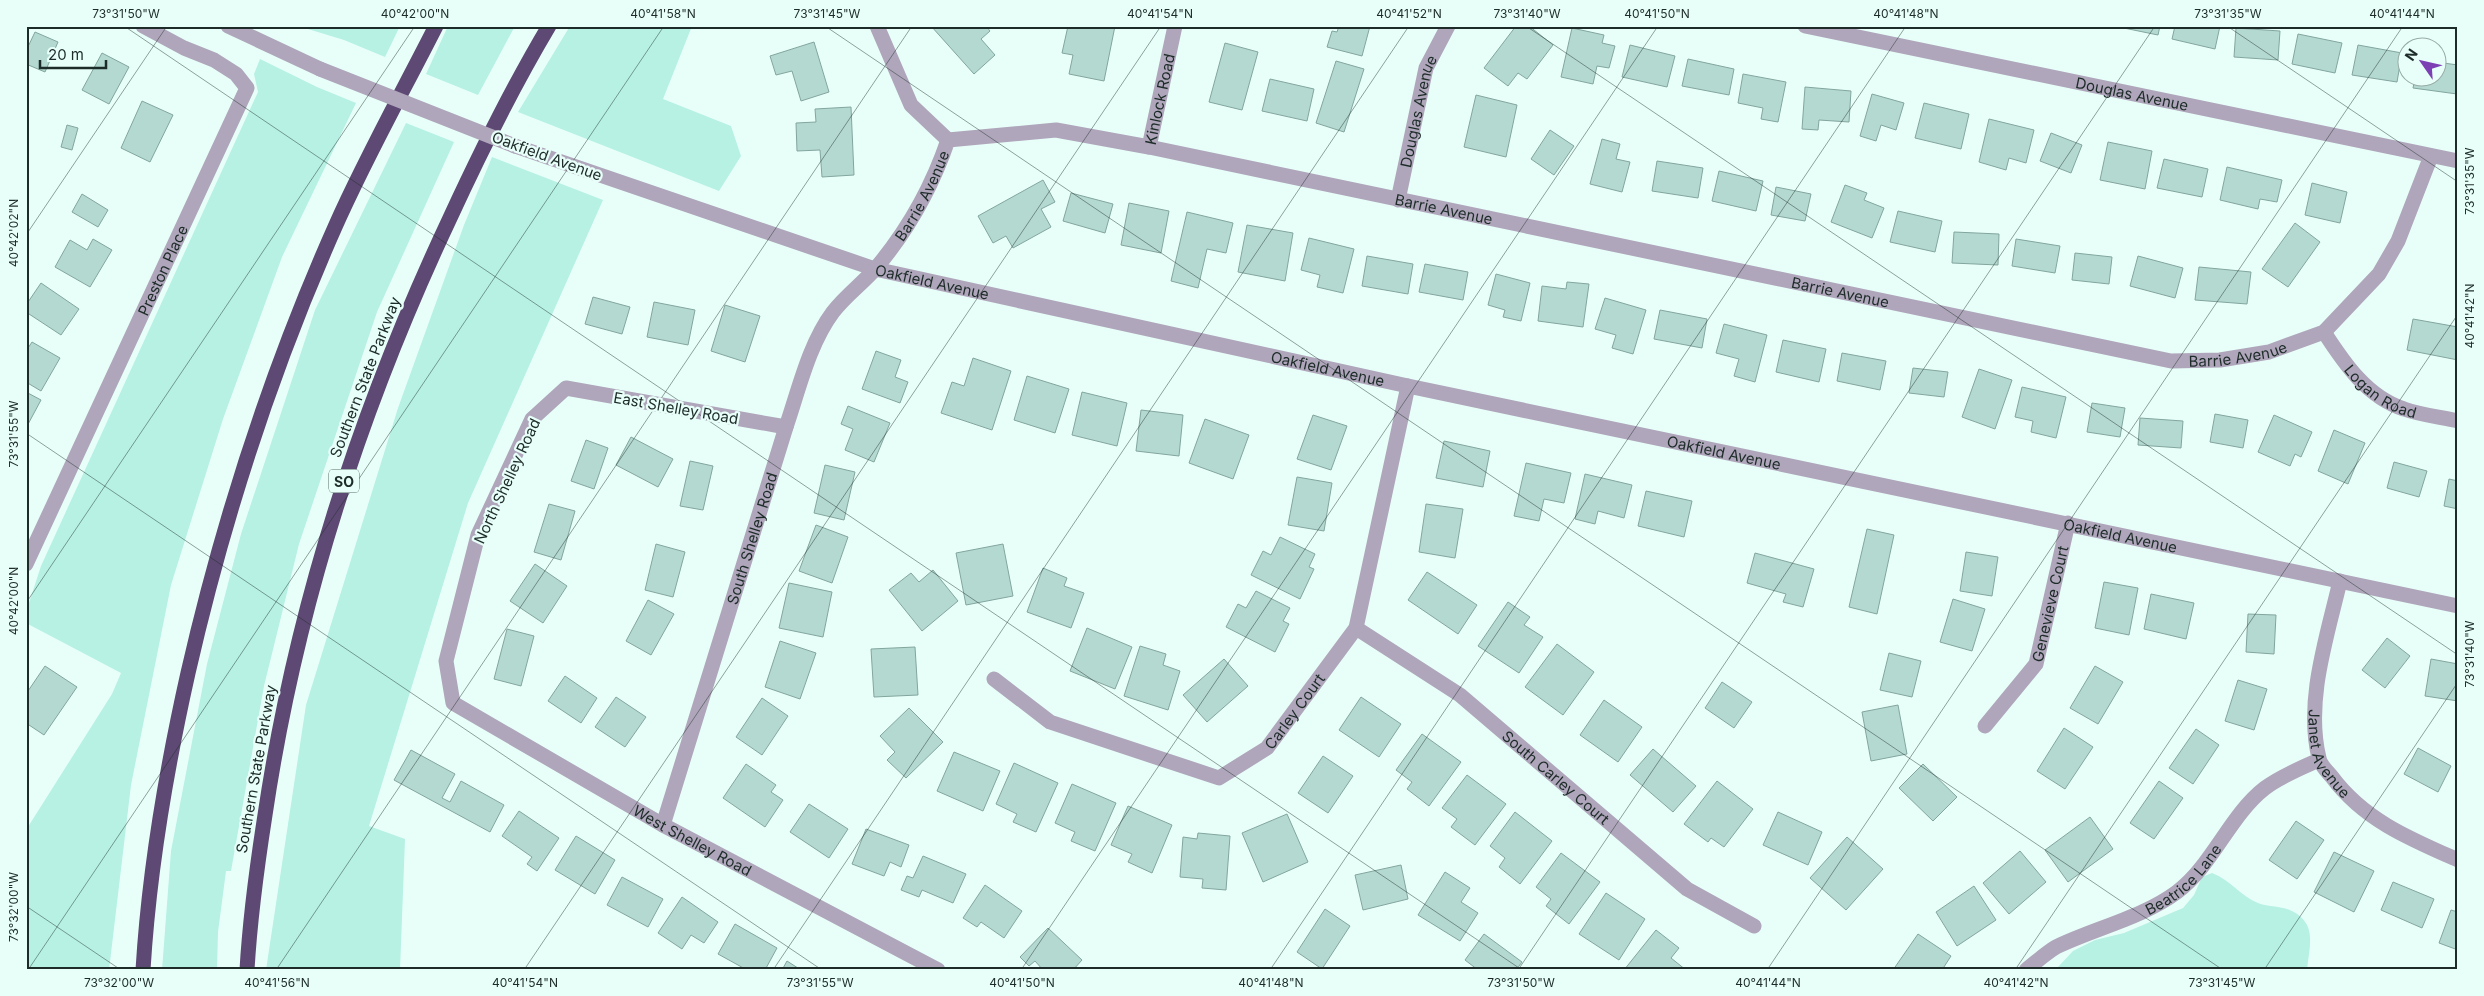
<svg xmlns="http://www.w3.org/2000/svg" width="2484" height="996" viewBox="0 0 2484 996" font-family="Inter,sans-serif">
<style>
.green{fill:#b6f1e4}
.building{fill:#b4d9d0;stroke:#82a69e}
.lines{fill:none;stroke-linecap:round;stroke-linejoin:round}
.street{stroke:#afa6bb;stroke-width:15}
.highway{stroke:#5d4973;stroke-width:15}
.street-bridge{stroke:#afa6bb;stroke-width:15}
.ticks{fill:none;stroke:#1d2c28;stroke-width:1;stroke-opacity:0.45}
.labels{text-anchor:middle;dominant-baseline:central;stroke-width:4.5;stroke-linejoin:round;paint-order:stroke}
.shield{fill:#e8fff9;stroke:#5a6b67;stroke-width:1}
.shield-label{font-size:14px;font-weight:bold;fill:#1d2c28}
.street-label{font-size:15px;fill:#1d2c28;stroke:#e8fff9}
.neatline{fill:none;stroke:#1d2c28;stroke-width:2}
.ticks-label{font-size:12px;text-anchor:middle;fill:#1d2c28}
</style>
<rect width="100%" height="100%" fill="#e8fff9"/>
<path class="green" d="M298,26H400L385,57L344,40Z
M448,26H515L478,95L426,74Z
M570,26H692L663,99L731,126L741,156L719,191L518,112Z
M260,59L317,87L356,103L282,257L223,419L171,585L131,785L109,970H26V830L112,694L121,673L26,623V612L41,566L258,92L254,74Z
M406,123L454,142L377,312L299,544L264,686L231,871H226L218,932L217,970H162L171,851L207,664L241,534L315,310Z
M492,157L603,200L468,503L369,826L405,839L400,970H266L306,705L398,408L464,225Z
M2212,873C2231,880 2240,896 2258,903C2268,907 2282,906 2292,911C2318,924 2309,947 2307,970H2061L2058,967L2073,951L2095,940L2124,933L2183,908L2194,895L2202,877Z"/>
<path class="building" d="M931,26H986L990,31L981,39L995,55L974,74Z
M1068,26H1115L1104,81L1069,74L1073,55L1062,53Z
M1339,26H1370L1362,56L1327,47L1332,31L1337,32Z
M1516,26H1529L1553,45L1527,79L1518,73L1508,86L1484,68Z
M2114,26H2160L2158,35Z
M2175,26H2220L2215,49L2172,39Z
M1572,28L1604,35L1602,43L1615,46L1609,68L1597,66L1593,84L1561,77Z
M2236,28L2280,31L2278,60L2234,57Z
M35,32L58,42L45,72L26,64V51Z
M2298,34L2342,43L2335,73L2292,64Z
M814,42L829,92L801,101L792,71L776,75L770,56Z
M1225,43L1258,52L1242,110L1209,102Z
M1630,45L1675,56L1667,87L1622,77Z
M2358,45L2402,53L2397,82L2352,75Z
M102,53L129,67L109,104L82,90Z
M1688,59L1734,69L1729,95L1682,86Z
M1336,61L1364,69L1344,132L1316,123Z
M2436,62L2458,65L2457,94L2413,88L2415,78H2436Z
M1743,74L1786,82L1778,122L1761,119L1763,108L1738,103Z
M1270,79L1314,89L1307,121L1262,111Z
M1805,87L1851,91L1849,122L1819,120L1818,130L1802,129Z
M1872,94L1904,103L1896,130L1881,125L1876,141L1860,136Z
M1476,95L1517,105L1506,157L1464,147Z
M142,101L173,115L150,162L121,148Z
M1924,103L1969,114L1961,149L1915,138Z
M851,107L854,175L822,177L820,150L797,151L796,123L816,122L815,109Z
M1989,119L2034,130L2026,163L2009,158L2006,170L1979,162Z
M67,125L78,128L72,150L61,147Z
M1550,130L1574,146L1554,175L1531,159Z
M2051,133L2082,145L2071,173L2040,161Z
M1602,139L1620,144L1616,159L1630,162L1622,192L1590,184Z
M2108,142L2152,151L2145,189L2100,180Z
M2164,159L2208,169L2202,197L2157,188Z
M1657,161L1703,168L1698,198L1652,191Z
M2227,167L2282,180L2277,202L2260,199L2258,209L2220,200Z
M1719,171L1763,181L1756,211L1712,201Z
M1043,180L1055,202L1041,209L1051,227L1013,248L1006,236L993,243L978,216Z
M2312,183L2347,192L2340,223L2305,215Z
M1845,185L1867,193L1864,200L1884,208L1872,238L1831,222Z
M1776,187L1811,194L1805,221L1771,215Z
M1071,193L1113,204L1105,233L1063,221Z
M82,194L108,210L98,227L72,212Z
M1129,203L1169,211L1161,253L1121,245Z
M1898,211L1942,221L1935,252L1890,242Z
M1187,212L1233,223L1226,253L1207,249L1198,288L1171,281Z
M2295,223L2320,242L2288,287L2262,269Z
M1247,225L1293,233L1285,281L1238,272Z
M1954,232L1999,234L1998,265L1952,263Z
M1309,238L1354,249L1343,293L1317,287L1320,275L1301,270Z
M93,239L112,250L90,287L55,267L70,240L87,250Z
M2016,239L2060,246L2055,273L2012,266Z
M2075,253L2112,257L2109,284L2072,280Z
M1367,256L1413,264L1408,294L1362,286Z
M2138,256L2183,268L2175,298L2130,286Z
M1425,264L1468,272L1463,300L1419,292Z
M2199,267L2251,272L2247,304L2195,300Z
M1496,274L1530,283L1521,321L1503,317L1505,310L1488,305Z
M1567,282L1589,284L1583,327L1538,321L1542,286L1566,289Z
M41,283L79,309L61,335L26,312V305Z
M593,297L630,307L622,334L585,324Z
M1605,298L1646,310L1633,354L1612,348L1616,335L1595,329Z
M654,302L695,310L688,345L647,337Z
M725,305L760,316L745,362L711,351Z
M1660,310L1707,319L1702,348L1654,339Z
M2413,319L2458,327V360L2407,350Z
M1724,324L1767,335L1755,382L1734,376L1739,359L1716,353Z
M1783,340L1826,349L1819,382L1776,372Z
M32,342L60,358L41,391L26,382V351Z
M876,351L901,360L895,377L908,382L900,403L862,389Z
M1842,353L1886,361L1880,390L1837,381Z
M973,358L1011,371L992,430L941,413L952,382L964,386Z
M1913,368L1948,372L1944,397L1909,393Z
M1979,369L2012,380L1995,429L1962,417Z
M1027,376L1069,389L1055,433L1014,420Z
M2022,387L2066,397L2056,438L2031,432L2033,421L2015,417Z
M26,392L41,400L26,428Z
M1082,392L1127,403L1117,446L1072,435Z
M2092,403L2125,408L2120,437L2087,432Z
M848,406L890,423L874,462L845,450L853,429L841,424Z
M1141,410L1183,415L1179,456L1136,451Z
M2215,414L2248,420L2243,448L2210,442Z
M1313,415L1347,426L1331,470L1297,459Z
M2274,415L2312,432L2301,457L2295,454L2290,466L2258,452Z
M2140,418L2183,421L2181,448L2138,445Z
M1205,419L1249,435L1233,479L1189,463Z
M2334,430L2365,443L2348,484L2318,471Z
M631,437L673,459L658,487L616,465Z
M586,440L608,448L594,489L571,481Z
M1444,441L1490,451L1483,487L1436,478Z
M690,461L713,466L703,510L680,506Z
M2394,462L2427,471L2419,497L2387,488Z
M1526,463L1571,473L1564,503L1544,499L1539,521L1514,516Z
M825,465L855,472L844,520L814,513Z
M1585,474L1632,485L1624,518L1598,511L1595,524L1575,519Z
M1297,477L1332,483L1324,531L1288,525Z
M2449,479L2458,481V509L2444,506Z
M1646,491L1692,501L1684,537L1638,526Z
M549,504L575,511L561,560L534,552Z
M1426,504L1463,509L1455,558L1419,552Z
M816,525L848,537L832,583L799,571Z
M1867,529L1894,535L1877,614L1849,607Z
M1280,537L1315,554L1309,567L1314,569L1300,599L1251,575L1263,551L1271,555Z
M656,544L685,552L673,597L645,590Z
M1003,544L1013,596L966,605L956,553Z
M1966,552L1998,557L1992,596L1960,591Z
M1755,553L1814,569L1803,607L1783,602L1786,594L1747,583Z
M535,564L567,586L543,623L510,601Z
M1043,568L1067,578L1064,586L1084,593L1071,628L1027,612Z
M933,570L958,601L922,631L889,590L911,573L919,582Z
M1427,572L1477,605L1458,634L1408,600Z
M2104,582L2138,588L2129,635L2095,628Z
M789,583L832,592L823,637L779,628Z
M1256,591L1290,608L1283,621L1289,624L1275,652L1226,627L1238,604L1246,608Z
M2151,594L2194,603L2186,639L2144,629Z
M1953,599L1985,609L1972,651L1940,642Z
M648,600L674,614L651,655L626,641Z
M1508,602L1530,617L1524,625L1543,637L1519,673L1478,646Z
M2248,614L2276,615L2274,654L2246,652Z
M1087,628L1132,647L1115,689L1070,671Z
M507,629L534,636L521,686L494,679Z
M2387,638L2410,656L2385,688L2362,670Z
M780,641L816,653L800,699L765,687Z
M1557,644L1594,672L1563,715L1525,687Z
M1140,646L1166,654L1163,665L1180,671L1168,710L1124,696Z
M915,647L918,695L874,697L871,649Z
M1889,653L1921,661L1912,697L1880,690Z
M1224,659L1248,686L1207,722L1183,695Z
M2431,659L2458,664V701L2425,696Z
M45,666L77,687L44,735L26,723V694Z
M2095,666L2123,682L2098,724L2070,708Z
M565,676L597,698L581,723L548,701Z
M2238,680L2267,689L2254,730L2225,721Z
M1722,682L1752,702L1734,728L1705,708Z
M616,697L646,717L625,747L595,727Z
M1361,697L1401,724L1379,757L1339,730Z
M762,698L788,716L762,755L736,737Z
M1604,700L1642,727L1618,762L1580,735Z
M1898,705L1907,754L1871,761L1862,712Z
M909,708L943,742L906,778L887,760L895,752L880,736Z
M2064,728L2093,747L2065,789L2037,771Z
M2196,729L2219,745L2193,784L2169,768Z
M1422,734L1461,762L1429,806L1407,789L1412,782L1396,770Z
M2418,748L2451,766L2438,792L2404,774Z
M1653,749L1696,786L1673,812L1630,775Z
M411,750L455,774L442,798L450,802L461,781L504,805L490,832L394,780Z
M954,752L1000,771L983,811L937,791Z
M1323,756L1353,776L1328,813L1298,793Z
M1014,763L1058,783L1036,832L1013,822L1017,814L996,804Z
M746,764L776,785L771,792L783,800L765,827L723,798Z
M1923,764L1957,797L1933,821L1899,788Z
M1467,775L1506,804L1475,845L1451,827L1457,819L1442,808Z
M1717,781L1753,809L1724,847L1711,838L1708,842L1684,824Z
M2159,781L2183,798L2154,839L2130,823Z
M1072,784L1116,803L1095,851L1071,841L1075,832L1055,823Z
M809,804L848,829L829,858L790,832Z
M1128,806L1172,825L1152,873L1128,862L1132,854L1111,845Z
M519,811L559,838L537,871L527,864L532,857L502,836Z
M1515,812L1552,841L1520,884L1499,867L1505,858L1490,846Z
M1778,812L1822,832L1808,865L1763,845Z
M1287,814L1308,862L1263,882L1242,833Z
M2090,817L2113,849L2068,882L2045,850Z
M2296,821L2324,840L2297,879L2269,860Z
M866,829L909,845L901,867L890,862L884,876L852,864Z
M1198,833L1230,836L1226,890L1202,888L1203,879L1180,877L1183,837L1197,839Z
M576,836L615,860L595,894L555,870Z
M1847,837L1883,869L1846,910L1810,878Z
M2020,851L2046,882L2009,914L1983,883Z
M2334,852L2374,871L2354,912L2314,892Z
M1561,853L1600,882L1569,924L1546,906L1551,899L1536,887Z
M923,856L966,874L953,903L922,890L919,897L901,890L907,876L913,878Z
M1401,865L1408,899L1363,910L1355,875Z
M1445,872L1470,888L1461,902L1478,913L1460,941L1418,915Z
M622,877L663,899L648,927L607,905Z
M2393,882L2434,899L2422,928L2381,910Z
M985,885L1022,911L1004,938L981,922L977,927L963,918Z
M1974,886L1996,920L1957,946L1936,912Z
M1606,893L1645,919L1619,960L1579,934Z
M682,897L718,922L704,943L691,935L682,949L658,933Z
M1325,909L1350,926L1322,969L1297,952Z
M2451,910L2458,912V950L2439,943Z
M735,924L777,948L765,970H747L718,954Z
M1048,928L1082,960L1073,970H1043L1035,961L1029,966L1020,957Z
M1656,930L1679,948L1671,958L1686,970H1624Z
M1484,934L1522,962L1516,970H1478L1465,960Z
M1918,934L1951,956L1942,970H1893Z
M787,961L801,970H782Z
M548,968H595V970H548Z"/>
<g class="lines">
<g class="street">
<path d="M228,26L320,69"/>
<path d="M877,26L911,105L948,140"/>
<path id="s1" d="M1805,26L2458,161"/>
<path id="s2" d="M515,146L875,269L1408,386L2458,606"/>
<path id="s3" d="M1149,147L1175,26"/>
<path id="s4" d="M1398,200L1426,68L1448,26"/>
<path id="s5" d="M2324,332C2344,363 2367,397 2404,409C2421,415 2440,417 2458,421"/>
<path id="s6" d="M786,427L566,388L532,419L478,535L446,661L453,703L663,825L938,970"/>
<path id="s7" d="M26,564L247,88L236,74L214,60L184,48L143,26"/>
<path id="s8" d="M2340,581C2327,637 2305,701 2319,758C2320,765 2328,772 2332,777C2364,820 2410,839 2458,860"/>
<path id="s9" d="M1356,628L1460,695L1687,889L1754,926"/>
<path id="s10" d="M994,679L1050,722L1219,778L1267,748L1356,628L1408,386"/>
<path id="s11" d="M1985,726L2036,664L2068,523"/>
<path id="s12" d="M663,825L786,427C799,389 809,344 833,312C845,296 863,283 876,268C908,230 932,187 948,140L1056,130L1149,147L2171,361L2220,360L2269,352L2324,332L2379,274L2398,241L2431,156"/>
<path id="s13" d="M2026,970C2036,962 2046,953 2056,947C2095,928 2142,918 2177,892C2212,866 2230,815 2265,788C2281,776 2301,768 2319,760"/>
</g>
<path class="highway" d="M143,970C149,870 166,771 188,673C223,520 271,371 335,227C365,159 402,93 436,26
M247,970C250,918 257,866 265,815C296,606 360,409 450,218C480,153 512,88 549,26"/>
<path class="street-bridge" d="M320,69L515,146"/>
</g>
<path class="ticks" d="M124,26L1522,970M825,26L2223,970M1526,26L2458,655M2227,26L2458,182M26,235L167,26M26,433L822,970M26,603L415,26M26,906L121,970M28,970L664,26M276,970L912,26M524,970L1161,26M773,970L1409,26M1021,970L1658,26M1270,970L1906,26M1518,970L2155,26M1767,970L2403,26M2015,970L2458,314M2264,970L2458,682"/>
<g class="labels">
<rect class="shield" x="329" y="469.5" width="30" height="23" rx="4"/>
<g class="shield-label">
<text x="344" y="481">SO</text>
</g>
<g class="street-label">
<text stroke="none"><textPath href="#s1" startOffset="334">Douglas Avenue</textPath></text>
<text stroke="none"><textPath href="#s3" startOffset="49">Kinlock Road</textPath></text>
<text stroke="none"><textPath href="#s4" startOffset="91">Douglas Avenue</textPath></text>
<text transform="translate(547 156) rotate(20)">Oakfield Avenue</text>
<text stroke="none"><textPath href="#s12" startOffset="689">Barrie Avenue</textPath></text>
<text stroke="none"><textPath href="#s12" startOffset="1255">Barrie Avenue</textPath></text>
<text stroke="none"><textPath href="#s7" startOffset="324">Preston Place</textPath></text>
<text stroke="none"><textPath href="#s2" startOffset="439">Oakfield Avenue</textPath></text>
<text stroke="none"><textPath href="#s12" startOffset="1660">Barrie Avenue</textPath></text>
<text stroke="none"><textPath href="#s12" startOffset="2065">Barrie Avenue</textPath></text>
<text stroke="none"><textPath href="#s2" startOffset="844">Oakfield Avenue</textPath></text>
<text transform="translate(365 377) rotate(-69)">Southern State Parkway</text>
<text stroke="none"><textPath href="#s5" startOffset="84">Logan Road</textPath></text>
<text transform="translate(676 408) rotate(10)">East Shelley Road</text>
<text stroke="none"><textPath href="#s2" startOffset="1249">Oakfield Avenue</textPath></text>
<text transform="translate(507 481) rotate(-65)">North Shelley Road</text>
<text stroke="none"><textPath href="#s2" startOffset="1654">Oakfield Avenue</textPath></text>
<text stroke="none"><textPath href="#s12" startOffset="300">South Shelley Road</textPath></text>
<text stroke="none"><textPath href="#s11" startOffset="142">Genevieve Court</textPath></text>
<text stroke="none"><textPath href="#s10" startOffset="351">Carley Court</textPath></text>
<text stroke="none"><textPath href="#s8" startOffset="179">Janet Avenue</textPath></text>
<text transform="translate(256 769) rotate(-80)">Southern State Parkway</text>
<text stroke="none"><textPath href="#s9" startOffset="250">South Carley Court</textPath></text>
<text stroke="none"><textPath href="#s6" startOffset="846">West Shelley Road</textPath></text>
<text stroke="none"><textPath href="#s13" startOffset="184">Beatrice Lane</textPath></text>
</g>
</g>
<rect width="2484" height="996" fill="none" stroke="#e8fff9" stroke-width="55"/>
<g transform="translate(2422 62) rotate(304)"><circle r="24" fill="#e8fff9" stroke="#97aba5"/>
<path d="M0-4L9 19L0 12L-9 19Z" fill="#7d3fb4"/>
<text y="-8" font-size="14" font-weight="bold" text-anchor="middle" fill="#1d2c28">N</text>
</g>
<path d="M40 60v8h66v-8" fill="none" stroke="#1d2c28" stroke-width="2.5"/>
<text x="48" y="60" font-size="15" fill="#1d2c28" stroke="#e8fff9" stroke-width="4" paint-order="stroke">20 m</text>
<rect x="28" y="28" width="2428" height="940" class="neatline"/>
<g class="ticks-label">
<text x="126" y="18">73°31'50"W</text>
<text x="415" y="18">40°42'00"N</text>
<text x="663" y="18">40°41'58"N</text>
<text x="827" y="18">73°31'45"W</text>
<text x="1160" y="18">40°41'54"N</text>
<text x="1409" y="18">40°41'52"N</text>
<text x="1527" y="18">73°31'40"W</text>
<text x="1657" y="18">40°41'50"N</text>
<text x="1906" y="18">40°41'48"N</text>
<text x="2228" y="18">73°31'35"W</text>
<text x="2402" y="18">40°41'44"N</text>
<text transform="translate(2470 181) rotate(-90)" y="4">73°31'35"W</text>
<text transform="translate(14 233) rotate(-90)" y="4">40°42'02"N</text>
<text transform="translate(2470 316) rotate(-90)" y="4">40°41'42"N</text>
<text transform="translate(14 434) rotate(-90)" y="4">73°31'55"W</text>
<text transform="translate(14 601) rotate(-90)" y="4">40°42'00"N</text>
<text transform="translate(2470 654) rotate(-90)" y="4">73°31'40"W</text>
<text transform="translate(14 907) rotate(-90)" y="4">73°32'00"W</text>
<text x="119" y="987">73°32'00"W</text>
<text x="277" y="987">40°41'56"N</text>
<text x="525" y="987">40°41'54"N</text>
<text x="820" y="987">73°31'55"W</text>
<text x="1022" y="987">40°41'50"N</text>
<text x="1271" y="987">40°41'48"N</text>
<text x="1521" y="987">73°31'50"W</text>
<text x="1768" y="987">40°41'44"N</text>
<text x="2016" y="987">40°41'42"N</text>
<text x="2222" y="987">73°31'45"W</text>
</g>
</svg>
